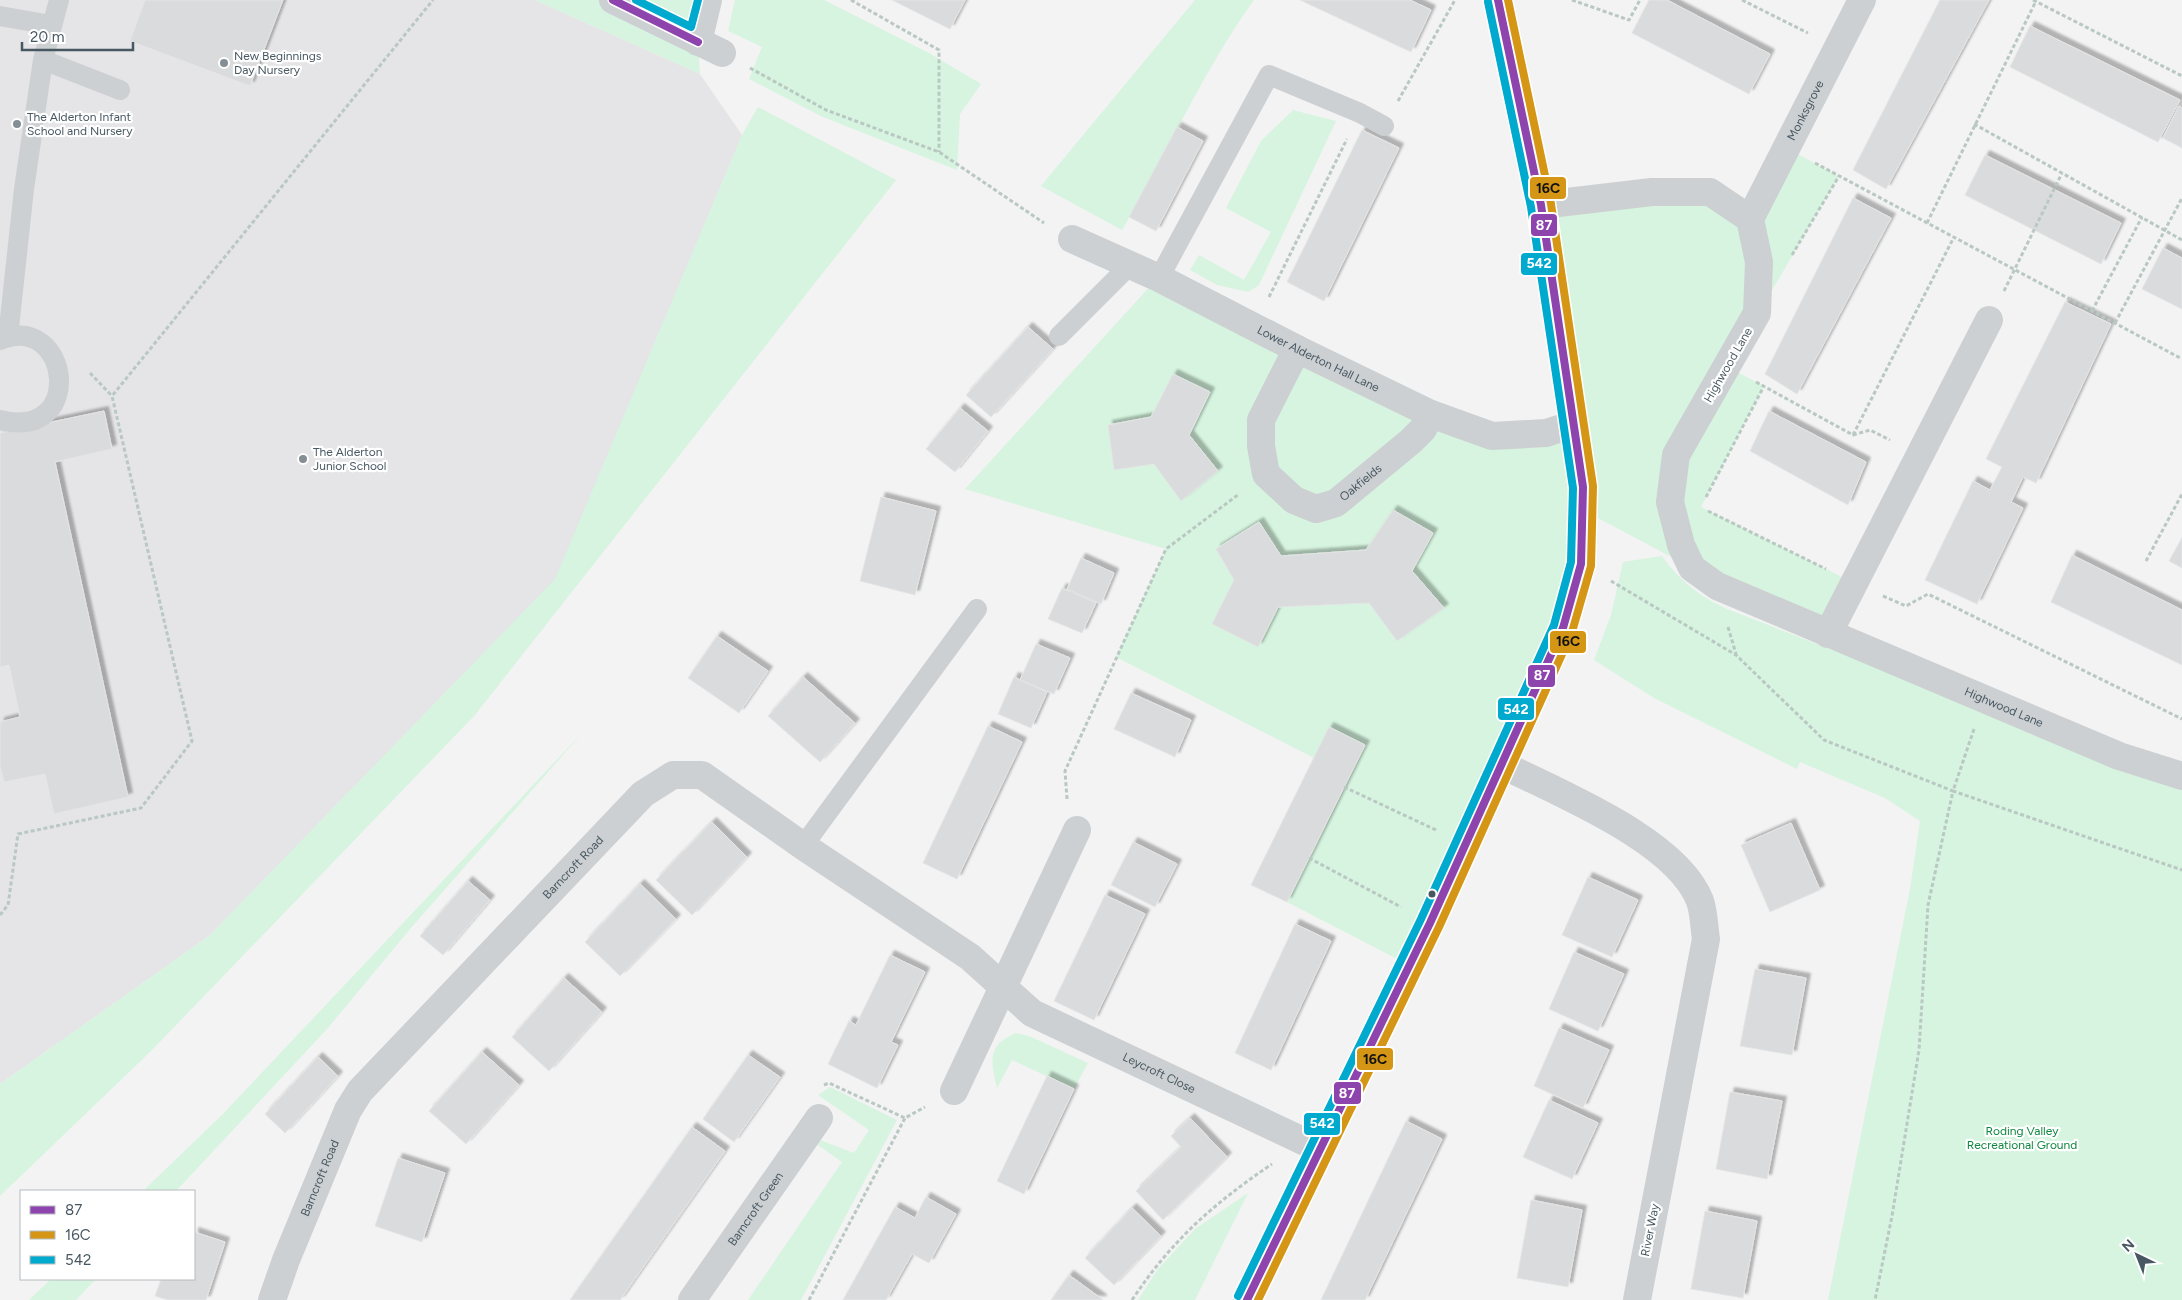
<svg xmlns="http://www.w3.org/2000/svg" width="2182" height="1300" viewBox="0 0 2182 1300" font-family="Figtree,sans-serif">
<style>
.education{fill:#e5e4e6}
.green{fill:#d6f4df}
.building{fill:#d9dbdc;stroke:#e5e5e6;filter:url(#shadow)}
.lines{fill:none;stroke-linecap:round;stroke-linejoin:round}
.path{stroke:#b9c8c2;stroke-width:3;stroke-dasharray:4 2.5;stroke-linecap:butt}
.service{stroke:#cdd0d2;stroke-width:20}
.minor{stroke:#cdd0d2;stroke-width:28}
.tertiary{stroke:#cdd0d2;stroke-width:28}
.bus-1-casing{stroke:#fff;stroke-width:11}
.bus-2-casing{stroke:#fff;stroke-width:11}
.bus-3-casing{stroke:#fff;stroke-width:11}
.bus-1{stroke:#8e44ad;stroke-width:8}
.bus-2{stroke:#d49614;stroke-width:8}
.bus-3{stroke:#00a9ce;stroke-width:8}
.poi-dot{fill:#848e95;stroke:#fff;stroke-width:2}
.bus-dot{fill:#485862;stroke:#fff;stroke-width:2}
.labels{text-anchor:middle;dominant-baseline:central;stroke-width:4.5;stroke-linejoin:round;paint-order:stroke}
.poi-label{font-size:12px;fill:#485862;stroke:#fff;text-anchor:start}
.street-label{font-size:12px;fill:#485862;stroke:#fff}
.park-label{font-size:12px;fill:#0f873f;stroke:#fff}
.line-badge{stroke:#fff;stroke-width:2}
.badge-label{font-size:14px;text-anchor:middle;font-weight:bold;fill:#fff}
.pale-badge-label{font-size:14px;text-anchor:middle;font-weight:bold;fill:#111}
</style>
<defs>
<filter id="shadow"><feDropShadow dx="4.5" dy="-4.5" stdDeviation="1" flood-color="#0004"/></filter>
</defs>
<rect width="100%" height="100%" fill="#f3f3f3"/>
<path class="education" d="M0,0H535L700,74L742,135L556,579L209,936L0,1084Z"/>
<path class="green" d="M535,0H708L698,42L700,74Z
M735,0H824L929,53L981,84L960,114L957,170L823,117L749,79L762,47L728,31Z
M1195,0H1254C1202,72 1167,154 1122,230L1041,186Z
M758,107L896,180L475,715L151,1051L0,1196V1084L209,936L555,579L742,135Z
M1293,110L1336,121L1259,285L1248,292L1217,285L1190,270L1199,255L1244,280L1271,232L1226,208L1261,141Z
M1786,148L1839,176L1727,367L1764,386L1701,507L1854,583L1828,634L1692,568L1583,510L1541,205L1710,192L1750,219Z
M1154,282L1289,351L1256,451L1318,515L1433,420L1569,432L1576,563L1405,963L1287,902L1364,745L1329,727L1314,758L1116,657L1166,549L965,489Z
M1297,349L1431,414L1336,503L1294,500L1261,446Z
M1662,556C1680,581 1699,596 1727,609L2182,786V1300H1828L1910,889L1920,821L1885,798L1800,762L1797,769L1654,698L1594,660L1611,615L1623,562Z
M584,731L410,929L327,1029L176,1191H143L223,1114Z
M1016,1033L1029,1036L1088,1063L1074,1089L1012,1060L997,1088C991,1060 986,1046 1016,1033Z
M830,1087L897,1120L801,1300H748L842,1162L815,1143L820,1140L854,1153L869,1130L818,1095Z
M1248,1193L1195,1300H1138L1158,1269L1195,1229Z
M51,1279H96L76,1300H29Z"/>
<path class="building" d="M145,0H283L250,86L130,41Z
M892,0H965L950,29Z
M1300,0H1410L1431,10L1411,52Z
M1649,0H1667L1770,54L1749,94L1632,33Z
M1940,0H1989L1886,189L1853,170Z
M2030,26L2180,100L2158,142L2010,67Z
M2179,106L2182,108V148L2163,138Z
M1177,127L1203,141L1156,231L1129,217Z
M1362,130L1399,148L1324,301L1287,282Z
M1985,155L2121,223L2101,264L1965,195Z
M1853,198L1891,218L1797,394L1765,374Z
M2163,248L2182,258V309L2142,289Z
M2065,302L2111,324L2036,483L2023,477L2011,502L2023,508L1977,604L1925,580L1973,481L1990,490L2002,467L1986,459Z
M1028,327L1053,349L991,417L966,395Z
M1173,374L1210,392L1189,435L1218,471L1181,501L1154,464L1114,470L1108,425L1151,417Z
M960,408L988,431L955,472L926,449Z
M104,411L112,449L55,462L128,797L54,814L45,774L4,782L0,766V722L20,717L9,665L0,667V433Z
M1769,411L1866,462L1848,505L1750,451Z
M881,497L936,511L915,595L860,581Z
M1393,510L1433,533L1412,571L1444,608L1397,641L1369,603L1278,607L1258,647L1212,624L1234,580L1216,549L1259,522L1281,556L1366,550Z
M2182,538V568L2169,561Z
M2072,555L2182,610V665L2051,602Z
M1081,558L1114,573L1101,604L1067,589Z
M1062,588L1096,603L1082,633L1048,619Z
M717,636L768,671L739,713L688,678Z
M1036,644L1070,658L1054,694L1020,680Z
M803,677L855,723L820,762L768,716Z
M1014,677L1047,692L1031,728L998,714Z
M1131,693L1191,720L1175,757L1114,729Z
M988,726L1022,742L957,879L923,863Z
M1329,727L1365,745L1287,902L1251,885Z
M712,822L747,857L692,915L656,880Z
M1791,823L1820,890L1770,912L1741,845Z
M1133,842L1177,864L1155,907L1111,885Z
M1588,877L1638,900L1612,957L1562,935Z
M468,881L490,900L443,955L420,936Z
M640,884L676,919L620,976L585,942Z
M1105,895L1145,914L1094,1020L1054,1001Z
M1295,924L1331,941L1271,1070L1235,1053Z
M1574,952L1624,974L1598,1031L1549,1009Z
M890,955L925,972L891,1042L898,1045L877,1088L828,1064L849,1021L856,1025Z
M1755,969L1806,978L1792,1055L1740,1046Z
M564,978L602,1012L549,1071L512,1037Z
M1559,1028L1609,1050L1583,1108L1534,1086Z
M482,1052L519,1085L466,1144L429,1111Z
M748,1055L780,1077L734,1142L703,1119Z
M318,1057L338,1076L285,1133L265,1114Z
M1047,1076L1074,1089L1024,1194L997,1181Z
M1730,1092L1782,1101L1767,1179L1716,1169Z
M1549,1100L1598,1123L1572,1179L1523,1157Z
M1190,1118L1227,1157L1163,1220L1136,1191L1181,1147L1171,1136Z
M1406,1121L1442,1139L1365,1300H1321Z
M692,1127L725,1151L620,1300H570Z
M398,1158L445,1173L422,1242L375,1226Z
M926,1197L956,1214L929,1263L912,1254L886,1300H843L895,1207L915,1218Z
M1531,1200L1582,1210L1568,1287L1517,1278Z
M1132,1208L1161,1236L1114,1285L1085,1258Z
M1705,1211L1757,1221L1743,1298L1691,1289Z
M194,1232L225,1242L206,1300H168L155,1296L161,1279H194Z
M1069,1275L1102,1299V1300H1051Z"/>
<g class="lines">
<path class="path" d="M851,0L939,50V152
M1572,0L1629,20L1640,0
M1742,0L1808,33
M2033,0L2182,76
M750,68L826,110L939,152L1044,223
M1398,101L1455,0
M1974,124L2182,240
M1815,163L2182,359
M1927,223L2036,1
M1792,255L1839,176
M2004,291L2062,173
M1269,297L1347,139
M2092,311L2142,217
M2115,323L2182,198
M90,373L112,396
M1756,382L1853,435L1870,430L1890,440
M1853,435L1954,237
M1706,497L1764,386
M1708,511L1826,569
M2146,561L2182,494
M1611,581L1736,655L1824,740L1953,791L1928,905L1919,1050L1892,1216L1875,1300
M1883,596L1906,606L1928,594L2182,719
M1728,627L1736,654
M1974,729L1953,791L2182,870
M1344,787L1436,830
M1067,799L1065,771L1166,549L1239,494
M1309,858L1401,907
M0,915L8,905L18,834L141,808L192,741L112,396L433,0
M824,1085L829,1083L905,1118L925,1107
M809,1300L905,1118
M1132,1300C1172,1240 1213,1204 1272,1164"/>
<path class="service" d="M0,16L51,25
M43,60L120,90
M1159,278L1269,75L1360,113L1384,126
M1059,336L1130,265
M8,337L24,189L43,60L59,0
M0,340C70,311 87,442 0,420
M803,846L977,609"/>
<g class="minor">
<path d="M613,0L722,53"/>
<path d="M698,42L708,0"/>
<path id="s1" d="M1541,205L1652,192H1710L1750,219L1759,262L1757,313L1676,455L1670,502L1681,545L1692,568L1717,586L2119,756L2182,776"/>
<path id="s2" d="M1750,219L1862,0"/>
<path id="s3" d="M1072,239L1159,278L1297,349L1431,414L1492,436L1546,433L1574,424"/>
<path id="s4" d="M1297,349L1261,420V446L1266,474L1294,500L1316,509L1336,503L1411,441L1423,429L1431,414"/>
<path d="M1828,634L1989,320"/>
<path d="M1501,764C1558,793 1677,840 1700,901C1704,912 1704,927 1706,939L1637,1300"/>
<path d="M954,1091L1077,830"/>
<path id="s5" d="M272,1300L286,1260L348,1110L360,1091L643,794L673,775H702L803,846L970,957L1032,1013L1320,1149"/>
<path id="s6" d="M692,1300L819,1118"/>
</g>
<path class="tertiary" d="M1247,1300L1430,923L1563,628L1581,564L1583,487L1541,205L1498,0"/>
<g class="bus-1-casing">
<path id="bus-1" d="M613,0L698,42
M1247,1300L1430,923L1563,628L1581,564L1583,487L1541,205L1498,0"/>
</g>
<g class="bus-2-casing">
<path id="bus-2" d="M1258,1300L1439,927L1572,632L1591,566L1593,486L1551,204L1508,0"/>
</g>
<g class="bus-3-casing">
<path id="bus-3" d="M636,0L691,27L698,0
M1238,1296L1421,919L1554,625L1571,562L1573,488L1531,207L1488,2"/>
</g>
<use href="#bus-1" class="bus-1"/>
<use href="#bus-2" class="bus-2"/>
<use href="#bus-3" class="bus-3"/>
</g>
<g class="poi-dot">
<circle cx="224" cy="63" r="5"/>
<circle cx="17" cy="124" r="5"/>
<circle cx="303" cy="459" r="5"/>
</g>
<circle class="bus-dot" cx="1432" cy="894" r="4.5"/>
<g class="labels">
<g class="poi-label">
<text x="234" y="56">New Beginnings<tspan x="234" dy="14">Day Nursery</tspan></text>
<text x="27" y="117">The Alderton Infant<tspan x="27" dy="14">School and Nursery</tspan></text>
<text x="313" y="452">The Alderton<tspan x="313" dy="14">Junior School</tspan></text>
</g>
<g class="street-label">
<text stroke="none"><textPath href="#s2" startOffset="122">Monksgrove</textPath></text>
<text stroke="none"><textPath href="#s3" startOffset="274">Lower Alderton Hall Lane</textPath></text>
<text transform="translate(1728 365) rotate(-60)">Highwood Lane</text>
<text stroke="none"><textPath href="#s4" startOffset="249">Oakfields</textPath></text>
<text stroke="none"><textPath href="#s1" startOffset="936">Highwood Lane</textPath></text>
<text stroke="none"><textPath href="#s5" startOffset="536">Barncroft Road</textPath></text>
<text stroke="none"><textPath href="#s5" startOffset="1250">Leycroft Close</textPath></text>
<text stroke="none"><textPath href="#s5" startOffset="131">Barncroft Road</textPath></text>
<text stroke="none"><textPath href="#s6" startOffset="111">Barncroft Green</textPath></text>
<text transform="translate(1650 1230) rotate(-79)">River Way</text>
</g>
<g class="park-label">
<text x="2022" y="1131">Roding Valley<tspan x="2022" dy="14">Recreational Ground</tspan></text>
</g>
</g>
<g class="line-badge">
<rect x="1529" y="176" width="38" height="24" rx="5" fill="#d49614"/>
<rect x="1530" y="213" width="28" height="24" rx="5" fill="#8e44ad"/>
<rect x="1520" y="252" width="38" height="24" rx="5" fill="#00a9ce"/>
<rect x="1549" y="630" width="38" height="24" rx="5" fill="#d49614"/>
<rect x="1527" y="664" width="29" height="24" rx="5" fill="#8e44ad"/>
<rect x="1497" y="697" width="38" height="24" rx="5" fill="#00a9ce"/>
<rect x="1356" y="1047" width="38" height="24" rx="5" fill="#d49614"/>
<rect x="1333" y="1081" width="29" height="24" rx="5" fill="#8e44ad"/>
<rect x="1303" y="1112" width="38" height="24" rx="5" fill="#00a9ce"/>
</g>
<g class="badge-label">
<text x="1544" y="230">87</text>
<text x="1539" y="268">542</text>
<text x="1542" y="680">87</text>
<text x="1516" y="714">542</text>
<text x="1347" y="1098">87</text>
<text x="1322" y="1128">542</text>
</g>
<g class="pale-badge-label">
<text x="1548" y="193">16C</text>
<text x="1568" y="646">16C</text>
<text x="1375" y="1064">16C</text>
</g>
<rect x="20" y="1190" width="175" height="90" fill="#ffffff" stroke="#b6bcc0"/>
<rect x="30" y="1206" width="25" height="8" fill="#8e44ad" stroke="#b6bcc0"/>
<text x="65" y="1215" font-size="15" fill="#485862">87</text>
<rect x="30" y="1231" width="25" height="8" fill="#d49614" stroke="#b6bcc0"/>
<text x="65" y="1240" font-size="15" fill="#485862">16C</text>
<rect x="30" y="1256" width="25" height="8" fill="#00a9ce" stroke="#b6bcc0"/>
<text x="65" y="1265" font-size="15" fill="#485862">542</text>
<g transform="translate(2137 1255) rotate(317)" stroke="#ffffff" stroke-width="4" paint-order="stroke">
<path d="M0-4L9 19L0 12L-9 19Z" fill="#485862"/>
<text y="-8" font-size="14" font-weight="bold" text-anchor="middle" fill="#485862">N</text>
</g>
<path d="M22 42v8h111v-8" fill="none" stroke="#485862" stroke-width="2.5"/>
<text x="30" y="42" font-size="15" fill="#485862" stroke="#ffffff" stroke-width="4" paint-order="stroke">20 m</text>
</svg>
